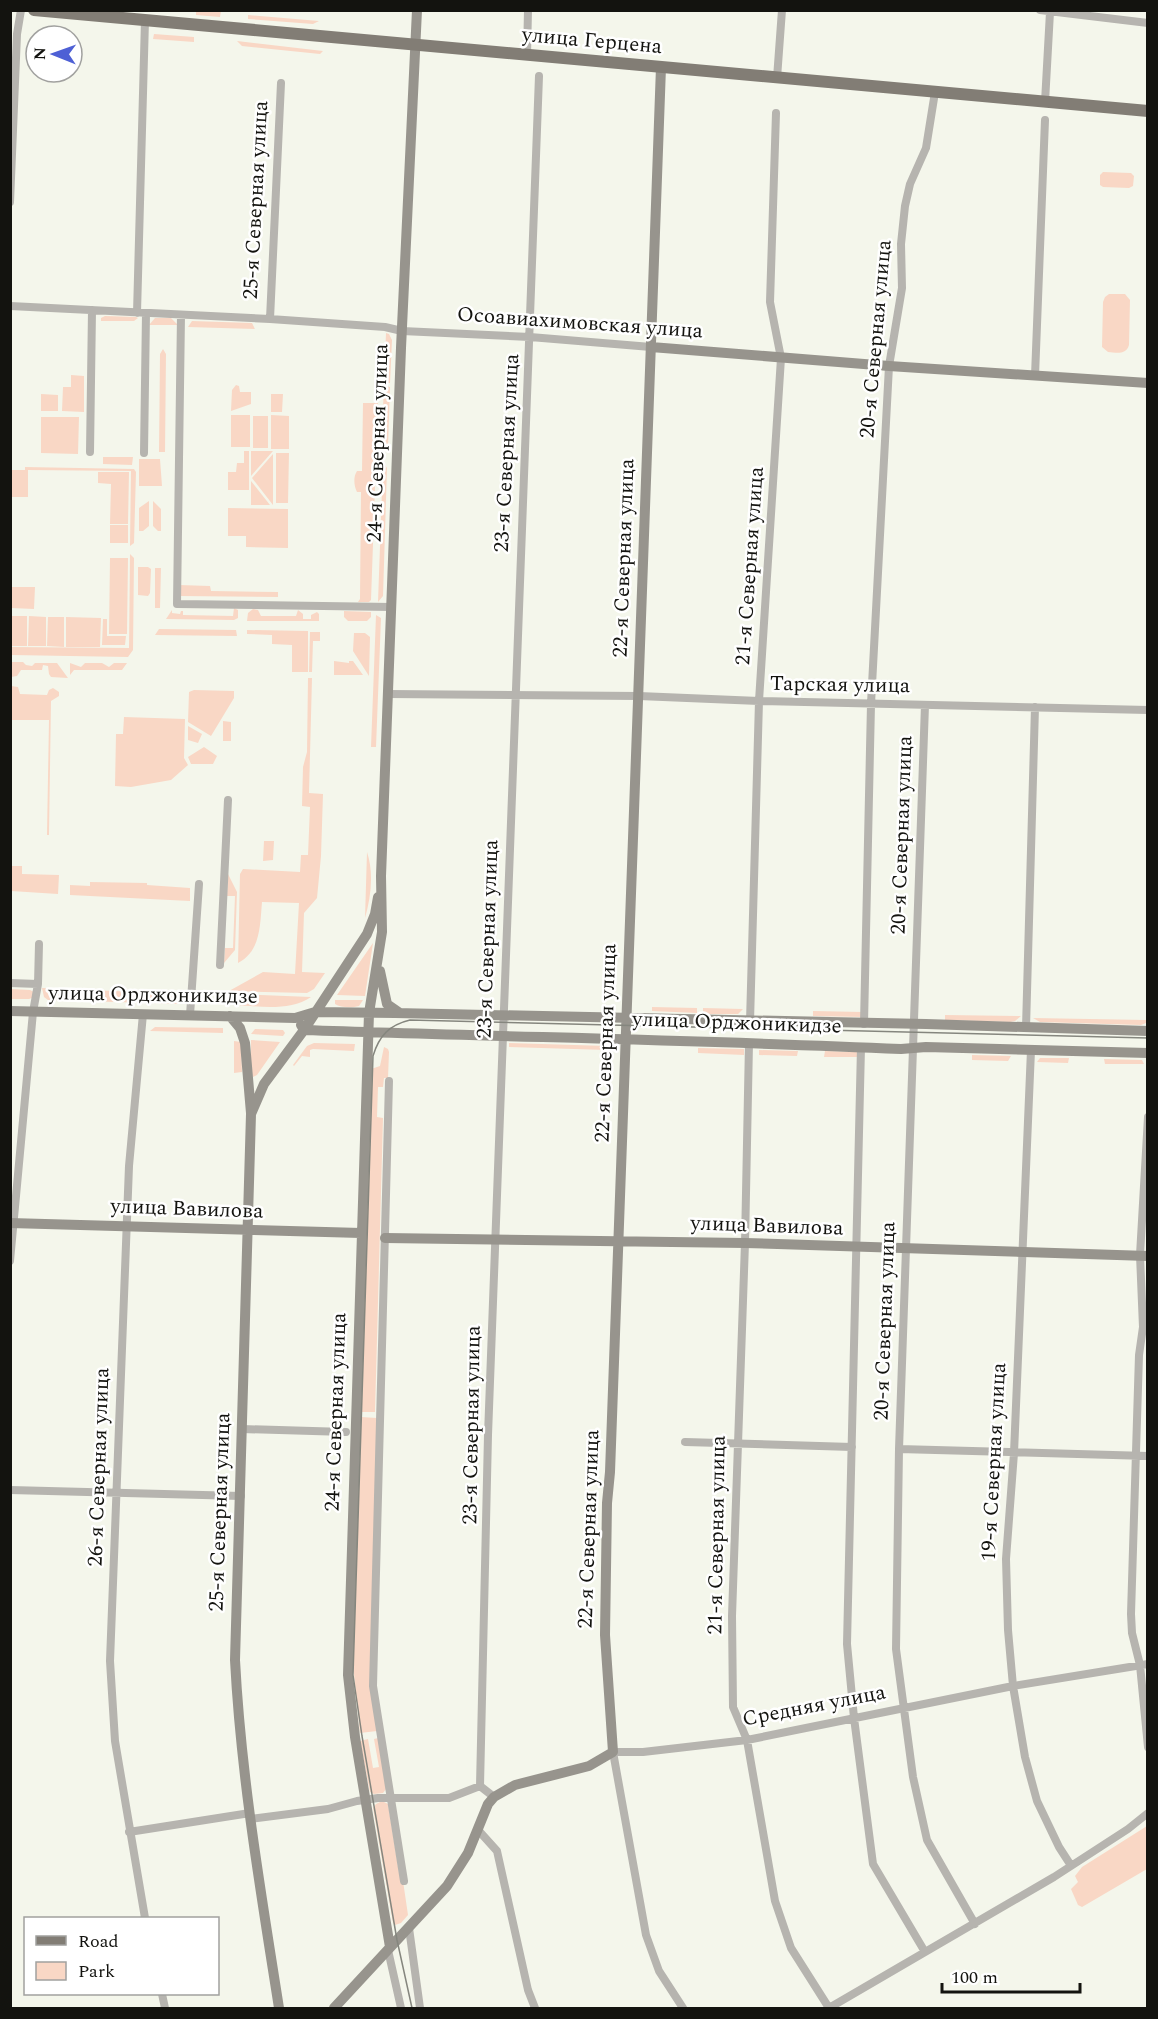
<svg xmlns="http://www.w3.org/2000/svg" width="1158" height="2019" viewBox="0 0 1158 2019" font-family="Spectral,serif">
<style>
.green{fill:#f9d7c5}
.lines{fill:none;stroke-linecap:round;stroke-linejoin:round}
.street{stroke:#b6b4af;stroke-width:8}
.secondary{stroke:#97948d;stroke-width:10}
.primary{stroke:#827d75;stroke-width:12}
.tram{stroke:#85867e;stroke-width:1.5}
.labels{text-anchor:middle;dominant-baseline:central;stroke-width:5;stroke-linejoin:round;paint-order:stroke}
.street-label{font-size:21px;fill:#13130f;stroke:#fff}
</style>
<rect width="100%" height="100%" fill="#f4f6eb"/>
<path class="green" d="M196,11H221L220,17L196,15Z
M248,15L319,21L313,24L248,19Z
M154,34L194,37V42L153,39Z
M237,41L323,51L320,54L242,46Z
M1103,172L1131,173L1134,176L1133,186L1129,188L1103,187L1100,185V175Z
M1109,294H1125L1130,300L1129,345C1126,355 1117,353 1108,352L1102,347L1103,302L1105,297Z
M105,316L136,317L138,318L134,321H101V318Z
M155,318H171L178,325H149Z
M192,321L252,323L255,329L188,327Z
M386,333L389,334L392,340L390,383H384Z
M163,349L166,354L165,452H159L160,354Z
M71,375L84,376V412L62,411L63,387H71Z
M236,385L239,386L240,392H251V404L231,411L232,390Z
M384,386L390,387L388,447L381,452Z
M41,394L58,395V411H41Z
M271,394H283L282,412H271Z
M363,403H378L371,600L369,602H358L360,599L361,492H357C354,486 353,477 357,471H362Z
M231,415H250V447H231Z
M271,415L289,416V449H271Z
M253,416H268V448H253Z
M41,417H79L78,454L41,453Z
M244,451H249V490H228V472H236L237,463H244Z
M251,451H273L251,476Z
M276,453H289L288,503H276Z
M273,454V505L252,478Z
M103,457H133L132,465L103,464Z
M139,459H160L162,486H139Z
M383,462L387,468L383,596L378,602Z
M25,467L134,469L136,472L134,543L130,546L131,471L28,470V497H11V470H25Z
M98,472H129L128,524H110L111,484L98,483Z
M251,481L270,505H251Z
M149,501V526L143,531H139V508Z
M153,501L161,509V531H158L153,526Z
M228,508L288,509V548L246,547V536H228Z
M110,525H128V543H110Z
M130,554L134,558L133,650L128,657L11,655V647L129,648Z
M110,558H128L127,634H109Z
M138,567H148L151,569L150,593L148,596L138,595Z
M155,568H161L160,608H155Z
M179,585L210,586L211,591L278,592V597L179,596Z
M11,587H35L34,609L11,608Z
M234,608L238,610V618L234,620L166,619L172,610V613L180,614L181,611H183V615L233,616Z
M253,609L258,610L261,616H296L298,610L303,614V619H311V615L317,612L319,614V621H247L248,613Z
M344,611L371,612V617L367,621H348L344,617Z
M376,615L381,618L376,747H371Z
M11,616H27V646H11Z
M29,616L46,617V646H28Z
M48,617H64V647L47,646Z
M66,617L101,618L100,647H66Z
M103,619H107V636H126L125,645H102Z
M159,629L236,630L237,636L155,635Z
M247,630L308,631V672H292V645L272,644V635L247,634Z
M310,632H320V641H313L312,672H309Z
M354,633H365L370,637L369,676L353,651Z
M334,661L349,663V661H353L363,675H334Z
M11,662H23L26,665L32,666L35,663H57L68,678L51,677L49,674L48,666L43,665L42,670H21L17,676L11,677Z
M70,663L81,667L85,663H102L109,667L114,663H127L122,670H74L70,675Z
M308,678H312L309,793L323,794L321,856L317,898L304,913L302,972L325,973L314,989L307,993L229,991L263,972L295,974L299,903L262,902C260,925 261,951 238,963L240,874L243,869L300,872L301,855H308L310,807L302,806L303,767L307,752Z
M11,686L18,687L20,694L47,695L49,690L53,688L59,692V696L51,701L49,835H47L49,720H11Z
M194,690L234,691V698L211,736L188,722L189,692Z
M124,717L185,719L184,758L188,765L171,780L131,787L115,786L116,734H123Z
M223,721L231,722V741H223Z
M188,726L202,734L198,743L188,740Z
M204,747L217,756L213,764H191L188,757Z
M264,841H274L273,860L263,861Z
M367,852C374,873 371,897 365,918Z
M10,866H22V874L59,875L58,894L11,891Z
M228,874L237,892L235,950L224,963L225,948H233L235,896H227Z
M90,882L147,883V885L190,888V901L70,895V885L90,886Z
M373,943L365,996L337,995Z
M42,988L186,994L184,1004L48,1000L44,997Z
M11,989L30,990L34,992L32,998L29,999H11Z
M234,994L311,997C289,1012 258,1006 233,1005L231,1004Z
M335,1000H363L359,1006C352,1008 341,1008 335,1004Z
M652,1007L697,1008V1013L652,1011Z
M703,1008L743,1009L738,1014H703Z
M813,1011L862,1012V1017L813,1016Z
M945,1015L1021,1016L1015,1021L1010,1022L945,1020Z
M1033,1018L1146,1020V1023L1141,1025L1040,1022Z
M155,1027L223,1028V1033L150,1031Z
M255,1029L283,1030L285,1033L283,1036L251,1034Z
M251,1040L280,1042L257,1075L253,1077L251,1072Z
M234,1041L241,1042L242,1072L234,1073Z
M314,1043L355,1044L354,1051L313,1049L310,1050V1057L302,1056L294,1066L293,1065L307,1046Z
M509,1043L607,1046L606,1050L509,1047Z
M384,1047L388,1049L389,1052L388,1078H384L383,1087H378L377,1117L383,1118L375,1412H358L371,1069L380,1066Z
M698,1048L744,1049V1055L698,1053Z
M759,1050L798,1051L797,1056L759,1055Z
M825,1051L857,1052L860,1057H824Z
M972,1055L1011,1056L1008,1061L972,1060Z
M1040,1058H1069L1068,1063L1037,1062Z
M1104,1059L1142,1060L1144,1064H1105Z
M361,1417L377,1418L375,1490L377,1731L360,1733L353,1664Z
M378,1738L386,1789L383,1793L374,1794L370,1792L360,1741L368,1739L373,1768L379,1767L374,1739Z
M382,1801L388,1804L399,1873L403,1881L408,1915L401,1923L395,1925L393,1923L373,1808L376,1804Z
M1147,1826V1869L1082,1907L1078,1905L1071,1889L1078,1882L1075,1876L1082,1867Z"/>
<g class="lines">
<path class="street" d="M1040,10L1148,23
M527,55L528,10
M777,78L782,10
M1045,102L1050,12
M10,202L17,34L21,10
M10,306L270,319L385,327L402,331L530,337L651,347
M137,313L145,20
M181,315L177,604L392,607
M270,319L281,83
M1035,376L1045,120
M90,452L92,310
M144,453L146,313
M388,694L639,696L759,701L1148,710
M925,705L899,1449L896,1649L913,1777L927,1840L975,1924
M220,965L228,800
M10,983L38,984
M143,1014L129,1166L110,1661L115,1741L145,1918
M190,1015L199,884
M750,1022L759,701L781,358L770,302L776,113
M864,1024L871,704L889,366L902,288L901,244L905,206L910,184L926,148L935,92
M1026,1028L1035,707
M749,1043L745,1243L732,1616L733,1707L747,1740L775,1901L791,1948L829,2008
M861,1047L847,1644L854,1718L873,1864L925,1952
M1031,1050L1014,1453L1006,1559L1008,1630L1013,1686L1025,1757L1037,1801L1059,1847L1070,1864
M389,1081L373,1686L404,1881
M1148,1117L1140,1255L1143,1327L1139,1355L1131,1614L1132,1633L1140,1665L1148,1747
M10,1261L33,1012L38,984L39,944
M242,1429L346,1432
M685,1442L852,1447
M899,1449L1148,1456
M10,1490L241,1496
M494,1797L480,1786L488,1435L539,76
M250,1819L328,1809L357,1801L378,1798H449L480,1786
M479,1831L497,1851L528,1990L535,2008
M129,1832L250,1813
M409,1928L420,2008
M388,1950L401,2008
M162,1994L165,2008
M683,2008L659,1971L646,1935L613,1752H643L747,1740L1013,1686L1148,1664
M829,2008L1054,1877L1128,1829L1148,1813"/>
<path class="secondary" d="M651,347L889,366L1148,383
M380,971L387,1004L400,1013
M10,1011L295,1018L315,1012L395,1013L926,1024L1148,1031
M230,1016L240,1028L245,1043L251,1113
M301,1025L304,1030C503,1037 702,1040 901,1049L926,1047L1148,1053
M10,1223L361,1233
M385,1238L745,1243L1148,1256
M390,1947L355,1737L348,1675L369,1013L382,932L381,876L401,348L417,10
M279,2008C261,1893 241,1777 235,1660L251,1114L264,1084L304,1030L367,934L375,914L378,897
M334,2008L447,1886L468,1853L488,1804L494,1797L515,1785L589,1766L613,1752L605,1635L607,1503L610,1472L661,67"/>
<path class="primary" d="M34,10L1148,111"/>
<path class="tram" d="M412,2008L397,1940L362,1736L353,1675L373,1056C379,1036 389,1025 410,1020L1148,1038"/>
</g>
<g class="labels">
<g class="street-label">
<text transform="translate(592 41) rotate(5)">улица Герцена</text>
<text transform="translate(256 200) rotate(-87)">25-я Северная улица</text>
<text transform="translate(580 323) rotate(4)">Осоавиахимовская улица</text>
<text transform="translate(876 339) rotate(-85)">20-я Северная улица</text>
<text transform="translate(378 443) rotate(-88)">24-я Северная улица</text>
<text transform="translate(507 453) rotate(-87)">23-я Северная улица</text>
<text transform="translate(624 558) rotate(-88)">22-я Северная улица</text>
<text transform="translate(750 566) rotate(-86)">21-я Северная улица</text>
<text transform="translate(840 685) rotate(1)">Тарская улица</text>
<text transform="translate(902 835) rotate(-88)">20-я Северная улица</text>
<text transform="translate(488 939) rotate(-88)">23-я Северная улица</text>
<text transform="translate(153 995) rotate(1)">улица Орджоникидзе</text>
<text transform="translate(737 1023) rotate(2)">улица Орджоникидзе</text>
<text transform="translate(606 1043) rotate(-88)">22-я Северная улица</text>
<text transform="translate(187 1209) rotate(2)">улица Вавилова</text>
<text transform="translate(767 1226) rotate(2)">улица Вавилова</text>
<text transform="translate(885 1321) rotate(-88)">20-я Северная улица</text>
<text transform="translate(336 1412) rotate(-88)">24-я Северная улица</text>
<text transform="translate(472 1425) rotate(-89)">23-я Северная улица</text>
<text transform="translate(994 1462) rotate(-87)">19-я Северная улица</text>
<text transform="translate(99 1467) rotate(-88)">26-я Северная улица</text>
<text transform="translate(220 1512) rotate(-88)">25-я Северная улица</text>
<text transform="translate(589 1529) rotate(-88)">22-я Северная улица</text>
<text transform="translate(717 1535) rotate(-89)">21-я Северная улица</text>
<text transform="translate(814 1706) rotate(-11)">Средняя улица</text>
</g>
</g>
<rect width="1158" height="2019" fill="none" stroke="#13130f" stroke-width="24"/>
<rect x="24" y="1917" width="195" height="78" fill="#ffffff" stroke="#a1a19f" stroke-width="1.5"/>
<rect x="36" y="1936" width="30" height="9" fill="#827d75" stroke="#a1a19f" stroke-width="1.5"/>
<text x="78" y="1947" font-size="18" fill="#13130f">Road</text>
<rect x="36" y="1962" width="30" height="18" fill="#f9d7c5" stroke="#a1a19f" stroke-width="1.5"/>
<text x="78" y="1977" font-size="18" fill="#13130f">Park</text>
<g transform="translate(54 54) rotate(271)"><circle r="28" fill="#ffffff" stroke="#a1a19f" stroke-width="1.5"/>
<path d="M0-4.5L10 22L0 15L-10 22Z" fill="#4e60d5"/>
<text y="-9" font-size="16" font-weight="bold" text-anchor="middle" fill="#13130f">N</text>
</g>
<path d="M942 1983v9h138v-9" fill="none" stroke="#13130f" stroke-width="3"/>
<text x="951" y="1983" font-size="18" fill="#13130f" stroke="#ffffff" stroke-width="4.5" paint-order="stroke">100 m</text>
</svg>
